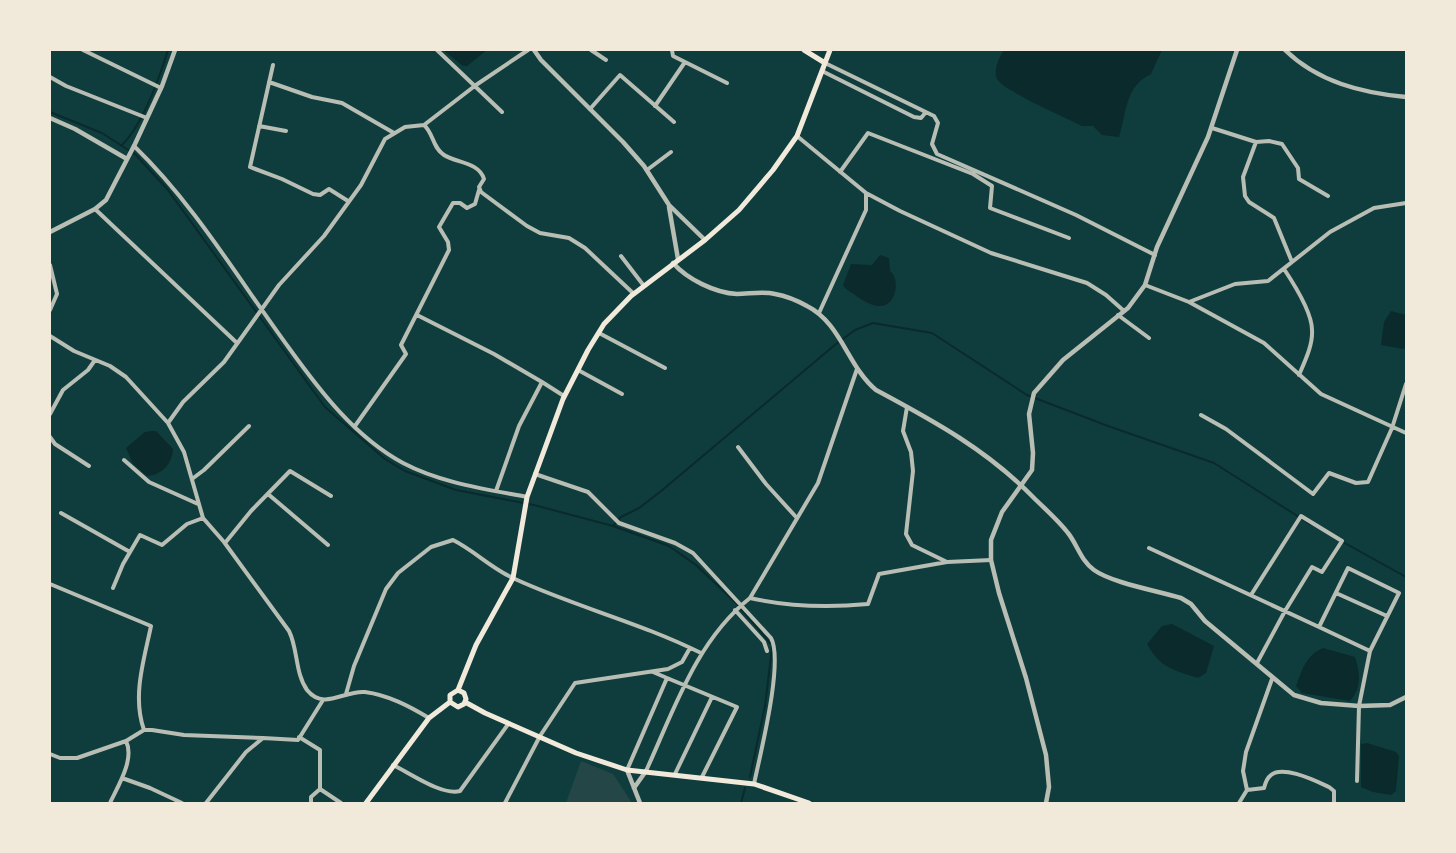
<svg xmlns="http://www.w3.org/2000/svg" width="1456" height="853" viewBox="0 0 1456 853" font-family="Raleway,sans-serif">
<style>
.green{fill:#244646}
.water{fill:#0a2a2b}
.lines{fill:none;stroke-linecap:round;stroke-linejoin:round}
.stream{stroke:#0a2a2b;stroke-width:2}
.minor{stroke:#b8beb3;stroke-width:4}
.tertiary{stroke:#b8beb3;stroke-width:4.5}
.secondary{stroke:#f1e9da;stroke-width:5}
</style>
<rect width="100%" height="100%" fill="#0f3d3e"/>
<path class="green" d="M581,761L613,774L632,803H566Z"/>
<path class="water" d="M443,50H487L467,66H463Z
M1004,50H1162L1151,74C1125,86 1127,112 1119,137L1102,135L1093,126H1082C1067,118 1004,91 997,79C993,71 999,57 1004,50Z
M880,255L889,258L890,271C901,279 896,307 879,306C868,306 854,294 845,288L843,285L851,264L872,265Z
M1391,311L1406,315V348L1403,349L1381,345L1384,322Z
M152,431H156L173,449C172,464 162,475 147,476L133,464L126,448L145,432Z
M1172,624L1214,646L1206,673L1198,678C1174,670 1160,668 1147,644L1162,626Z
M1323,648L1355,657C1360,673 1362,688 1350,701L1302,693L1296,686C1302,670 1306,655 1323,648Z
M1367,743L1396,752L1399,756L1396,791L1391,795L1373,792L1361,787V744Z"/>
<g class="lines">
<path class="stream" d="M50,112L102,133L136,155L168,190L325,407L385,459L405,471L456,490L534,505L613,526L669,546L696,565L737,604L770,643
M122,145C144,123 159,79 168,50
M613,526L621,517L639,508L660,492L836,344L855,330L873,323L932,333L1027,395L1108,426L1214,463L1310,524
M1343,542L1406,577
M750,777L765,706L772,647
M741,803L745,788"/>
<path class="minor" d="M83,50L161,88
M437,50L502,112
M591,50L606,60
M672,50L673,56L727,83
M825,63L934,116L938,123L932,144L937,154L1076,215L1155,255
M273,65L250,167L282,179L313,194L320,195L329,189L348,201
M822,71L914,117L921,118L926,112
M50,77L66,86L147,118
M269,82L312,97L342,103L394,133
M655,106L685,62
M590,109L620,75L674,122
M424,125L476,85L528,50
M259,126L286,131
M1212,128L1256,142L1243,177L1245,196L1249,202L1274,218L1292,262
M797,136L866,193L900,211L991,253L1087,283L1106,295L1124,311
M1256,142L1269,141L1282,144L1298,168L1299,179L1328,196
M134,146C195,205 239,280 289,348C320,391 355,437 403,463C441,483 485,489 527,497
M647,170L671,152
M840,172L868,133L973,174L992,186L990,208L1069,238
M95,209L237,343
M621,256L644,286
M50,265L57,294L50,310
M1284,269C1294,284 1312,312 1312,330C1313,345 1305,361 1299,375
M1145,285L1189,302L1264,343L1321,394L1406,433
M1189,302L1235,284L1268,281L1330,232L1374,208L1406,203
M819,313L866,210V193
M417,315L494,354L542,382L519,426L496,491
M1118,315L1149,338
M599,333L665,368
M50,336L74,351L110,366L126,377L168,423L184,452L203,518L224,542L289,631C298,649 295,673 307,690C324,711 344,690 365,692C388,695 409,706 429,718
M578,370L622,394
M542,382L564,396
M50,414L63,390L88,370L95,360
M1201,415L1226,429L1313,494L1329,473L1356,483L1368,482L1392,428L1406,384
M168,423L183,402L224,362L279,285L324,236L361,185L385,139L405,127L424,125C434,134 432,147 444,155C456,163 479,162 484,179L479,187L481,192L527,226L540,233L569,238L585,248L634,294
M355,426L406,354L401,345L449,250L448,242L439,227L453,203H460L467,208L475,204L479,190
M50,437L55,444L89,466
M738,447L766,484L796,517
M124,460L149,482L198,504
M535,474L588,492L619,523L675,543L693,553L771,638C784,661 760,755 754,784
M192,479L204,470L249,426
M268,494L328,545
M61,513L130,552
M225,543L251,511L290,471L331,496
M1149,548L1319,627
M947,562L991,560
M50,584L151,626C144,660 132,696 144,730
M113,588L123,564L140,535L162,545L187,524L203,518
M1336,593L1387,616
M1251,595L1301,516L1342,541L1322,572L1312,567L1285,611L1257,663
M750,598L818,483L857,369
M735,610L764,642L767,651
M667,678L737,707L702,777
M346,694L354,666L386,589L398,573L431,547L453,540C475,551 492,569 515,579C576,607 641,623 701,653
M299,737L320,750V789L341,803
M50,754L60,758H77L126,741L144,730H152L184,735L263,738
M393,765C410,773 442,796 460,791L509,723
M627,770L667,678L653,672
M646,771C674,710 696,641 750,598C790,607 827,608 868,604L879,574L947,562L912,545L906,534L913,471L911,452L903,431L907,407
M675,774L712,697
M122,778L150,788L182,803
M1357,781L1359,706L1370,651L1399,593L1348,568L1319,627L1370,651
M1247,790L1243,771L1246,752L1272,679
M110,803C118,786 135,759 126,741
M206,803L246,752L263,738L298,740L323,700
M311,803V797L320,789
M505,803L540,736L575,683L668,669L682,662L690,648
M1239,803L1247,790L1264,788C1265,785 1266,780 1269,777C1280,763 1316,781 1329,787L1334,791V803"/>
<path class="tertiary" d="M534,50L541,60L623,142L644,166L669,205L705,240
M1285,50C1318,82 1362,93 1406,97
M50,118L75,129L127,159
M669,207L678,259
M50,232L95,209L106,200L135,144L162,86L175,50
M673,263C687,279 715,293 737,294C749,294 763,291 775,294C786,296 798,301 807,306C841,323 848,367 876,390C934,421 987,450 1033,497C1045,509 1058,520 1068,533C1077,544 1081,561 1094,570C1112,583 1158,591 1181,598L1191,604L1205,621L1294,695L1321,703L1359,706L1390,705L1406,697
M627,770L640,803
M634,788L646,771
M1046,803L1049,787L1046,755L1026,678L999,593L991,560V540L1002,512L1032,470L1033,453L1029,414L1034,393L1063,360L1128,308L1145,285L1157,247L1208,137L1237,50"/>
<path class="secondary" d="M804,50L825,63
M458,690L464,693L466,699L464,704L458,707L450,702V695L458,690L476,645L513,578L527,497L563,399L588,350L604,324L631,296L705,240L739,210L773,170L797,136L830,50
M465,702L485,713L576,753L627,770L754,784L809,803
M366,803L429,718L450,702"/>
</g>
<rect width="1456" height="853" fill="none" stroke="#f1e9da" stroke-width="102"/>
</svg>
